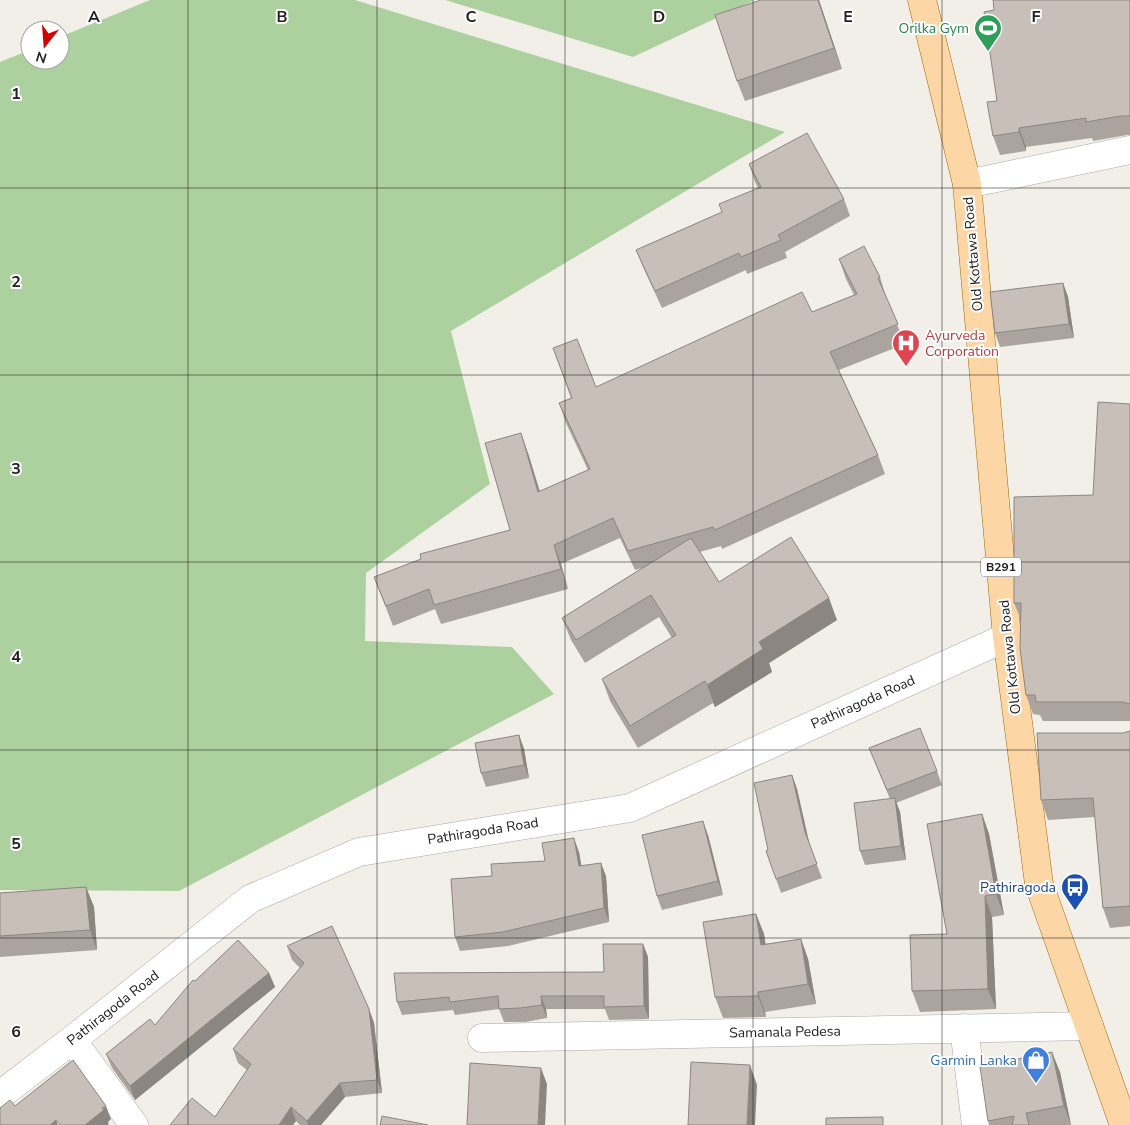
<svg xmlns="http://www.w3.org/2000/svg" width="1130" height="1125" viewBox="0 0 1130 1125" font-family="'Nunito Sans',sans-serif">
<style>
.forest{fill:#add19e}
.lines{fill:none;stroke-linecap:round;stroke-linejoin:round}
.minor-casing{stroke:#a9a9a9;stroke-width:29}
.major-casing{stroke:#a06b00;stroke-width:29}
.minor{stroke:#fff;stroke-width:28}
.major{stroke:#fcd6a4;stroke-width:28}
.wall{fill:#aba49e}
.shaded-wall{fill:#8b8681}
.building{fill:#c7bfb8;stroke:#8b8681}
.grid{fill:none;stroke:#222;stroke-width:1;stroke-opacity:0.55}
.labels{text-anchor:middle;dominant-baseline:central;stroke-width:4;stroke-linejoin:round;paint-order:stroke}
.shield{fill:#fff;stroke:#646464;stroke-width:1}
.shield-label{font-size:12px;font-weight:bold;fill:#222}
.leisure-label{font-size:14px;fill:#27864d;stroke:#fff;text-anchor:end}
.street-label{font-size:14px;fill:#222;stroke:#fff}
.health-label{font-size:14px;fill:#be3a42;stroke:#fff;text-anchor:start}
.transit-label{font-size:14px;fill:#164399;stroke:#fff;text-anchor:end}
.shop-label{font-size:14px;fill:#366cbe;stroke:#fff;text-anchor:end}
.grid-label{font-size:16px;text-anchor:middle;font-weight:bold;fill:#222;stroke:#fff;stroke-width:4;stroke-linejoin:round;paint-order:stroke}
</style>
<rect width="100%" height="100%" fill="#f2efe9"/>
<path class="forest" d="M150,0H355L785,132L451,331L490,484L366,573L365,641L512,647L554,694L179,891L0,890V62L30,50V60H60V37Z
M445,0H755L633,57Z"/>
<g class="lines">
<g class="minor-casing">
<path id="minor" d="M967,184L1130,150
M964,1028L976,1125
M482,1038L1089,1026
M72,1040L134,1125
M0,1095L72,1040L250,899L359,852L630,808L1007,637"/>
</g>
<g class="major-casing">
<path id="major" d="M922,0L967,184L1007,637L1039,884L1124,1125"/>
</g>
<use href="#minor" class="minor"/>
<use href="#major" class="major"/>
</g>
<path class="wall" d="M761,0H819L842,69L745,101L737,81Z
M1130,0V135H1127L1093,141L1092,138L1026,147V151L1000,155L993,136L997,101Z
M749,164L844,199L850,216L785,252L787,258L747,274L746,270L662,308L643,267L636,250L722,212L758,188L755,182Z
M839,259L880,277L886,297L905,344L839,370L878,455L885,474L722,549L721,546L700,552L719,582L837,620L769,663L772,672L715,707L713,703L638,748L610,701L602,679L672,638L659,617L585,663L571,640L562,618L642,568L635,570L620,538L561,564L568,589L441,624L435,609L393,626L374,577L510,530L528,453L540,491L588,470L566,423L559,403L571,398L553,348L596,387L812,312L854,295L846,279Z
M1063,283L1068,297L1074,338L1000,347L995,333Z
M1130,404V721H1043L1040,715L1033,714L1026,695L1021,620L1014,603L1093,495Z
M1130,731V926L1110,928L1103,908L1095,817L1048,820L1041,800L1123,733Z
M519,735L524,749L529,778L486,787L481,773Z
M869,748L937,771L942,785L896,803L900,812L906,860L865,865L860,851L890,799Z
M792,775L797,789L809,844L822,878L781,893L766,851L768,850Z
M982,814L989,834L1004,915L992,917L996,1009L920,1012L912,991L947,934Z
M708,835L723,895L662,910L657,896Z
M579,852L581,866L606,876L609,922L508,946L460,951L455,937L492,876Z
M86,887L94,907L97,950L0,957V893Z
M756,914L764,934L765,944L801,939L808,959L816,1004L765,1012L766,1017L723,1018L715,997Z
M643,944L648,957L649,1019L609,1020L605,1009H546L547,1018L525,1022H504L499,1009L455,1015L453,1010L402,1015L397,1002L604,972Z
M287,946L369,1009L374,1023L382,1093L345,1097L321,1125H300L296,1121L293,1125H170L215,1117L247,1070L238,1063L233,1049L300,968L292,960Z
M269,973L275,987L135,1100L112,1068L106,1054L155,1025L195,981Z
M1060,1072L1071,1125H989L988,1121Z"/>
<path class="shaded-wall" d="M818,0H819L842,69L834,48Z
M1019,128L1026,147V151L1019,132Z
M1063,283L1068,297L1074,338L1069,324Z
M521,433L528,453L545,511L538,492Z
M554,545L561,564L568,589L561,569Z
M829,598L837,620L769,663L772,672L715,707L707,685L759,642Z
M519,735L524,749L529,778L524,765Z
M792,775L797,789L810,846L805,832Z
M895,798L900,812L906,860L901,846Z
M982,814L989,834L1004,915L996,894Z
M703,821L708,835L723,895L718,881Z
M574,838L579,852L584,880L579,866Z
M601,863L606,876L609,922L604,908Z
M86,887L94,907L97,950L90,930Z
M985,896L992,917L996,1009L988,989Z
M756,914L764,934L769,965L761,945Z
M801,939L808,959L816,1004L808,984Z
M643,944L648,957L649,1019L644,1006Z
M269,973L275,987L135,1100L130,1086Z
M758,992L765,1012L766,1017L758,996Z
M541,996L546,1009L547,1018L542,1005Z
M369,1009L374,1023L382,1093L377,1080Z
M1052,1052L1060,1072L1071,1125L1064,1106Z
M750,1065L757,1085L755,1125H747Z
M541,1068L547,1084L545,1125H538Z
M340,1083L345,1097L321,1125H308L307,1121Z
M106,1106L111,1119L108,1122L109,1124L107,1125H85Z
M291,1107L296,1121L293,1125H279Z
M56,1120L58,1125H50Z"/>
<path class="building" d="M761,0H818L834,48L737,81L715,15Z
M993,0H1130V116H1120L1086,122V118L1019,128V132L993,136L987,102L997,101L984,12L994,10Z
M807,133L844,199L778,235L781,240L741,257L739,253L655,291L636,250L722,212L719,204L761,187L749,164Z
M864,246L880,277L878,278L898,324L830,352L878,455L715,530L713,527L628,551L613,518L554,545L561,569L434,605L429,589L386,606L374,577L421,559L420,554L510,530L485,443L521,433L538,492L590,469L559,403L572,398L553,348L577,339L596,387L802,292L812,312L857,294L839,259Z
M1063,283L1069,324L995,333L990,292Z
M1098,402L1130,404V704L1123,702H1036L1035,695H1026L1020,649L1021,603H1014V497L1093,495Z
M791,537L829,598L759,642L763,649L707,685L705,681L630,726L602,679L676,635L651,595L576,640L562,618L691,538L719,582Z
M920,728L937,771L887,790L869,748Z
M1130,731V906L1103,908L1093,798L1041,800L1037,733H1123Z
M519,735L524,765L481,773L475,743Z
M792,775L805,832L817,864L776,879L766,851L768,850L754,783Z
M895,798L901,846L860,851L854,803Z
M982,814L996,894L985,896L988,989L912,991L910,935L947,934L927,824Z
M703,821L718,881L657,896L642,835Z
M574,838L579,866L601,863L604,908L503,932L455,937L451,879L492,876L491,864L545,861L542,843Z
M86,887L90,930L0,936V893Z
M756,914L761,945L801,939L808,984L758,992V996L715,997L703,922Z
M332,926L369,1009L377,1080L340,1083L307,1121L291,1107L279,1125H170L192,1098L215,1117L251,1064L233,1049L304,963L287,946Z
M238,940L269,973L130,1086L106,1054L150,1019L155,1025L193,980L195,981Z
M603,944H643L644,1006L604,1007V996H541L542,1005L520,1008L499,1009L498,996L450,1002L449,997L397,1002L394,973L604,972Z
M1052,1052L1064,1106L1026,1113L1029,1125H1012L1014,1116L988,1121L980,1067Z
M73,1060L106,1106L102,1108L104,1110L85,1125H60L56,1120L50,1125H0V1108L10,1100L15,1106Z
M691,1062L750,1065L747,1125H688Z
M470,1063L541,1068L538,1125H467Z
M382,1116L428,1125H380Z
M883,1117V1125H826V1118Z"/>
<path class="grid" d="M188,0V1125M377,0V1125M565,0V1125M753,0V1125M942,0V1125M0,188H1130M0,375H1130M0,562H1130M0,750H1130M0,938H1130"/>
<defs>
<g id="stadium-pin" transform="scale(1.4375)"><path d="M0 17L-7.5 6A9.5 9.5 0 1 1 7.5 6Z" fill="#2e9e5b" stroke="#fff"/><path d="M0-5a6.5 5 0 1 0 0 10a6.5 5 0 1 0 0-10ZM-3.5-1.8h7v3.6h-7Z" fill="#fff"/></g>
<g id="hospital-pin" transform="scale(1.4375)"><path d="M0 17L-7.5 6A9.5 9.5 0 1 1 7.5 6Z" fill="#e0444e" stroke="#fff"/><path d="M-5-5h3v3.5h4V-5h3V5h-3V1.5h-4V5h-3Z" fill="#fff"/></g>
<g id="bus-pin" transform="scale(1.4375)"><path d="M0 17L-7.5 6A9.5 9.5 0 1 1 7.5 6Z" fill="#1a4fb4" stroke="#fff"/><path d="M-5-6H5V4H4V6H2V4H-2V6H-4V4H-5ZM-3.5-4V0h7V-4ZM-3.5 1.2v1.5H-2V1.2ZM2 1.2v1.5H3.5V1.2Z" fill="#fff"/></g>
<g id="shop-pin" transform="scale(1.4375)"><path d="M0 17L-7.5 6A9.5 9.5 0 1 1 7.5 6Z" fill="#3f7fe0" stroke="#fff"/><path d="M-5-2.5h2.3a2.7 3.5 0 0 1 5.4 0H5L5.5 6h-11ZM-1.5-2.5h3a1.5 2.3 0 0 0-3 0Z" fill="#fff"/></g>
</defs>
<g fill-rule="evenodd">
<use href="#stadium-pin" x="988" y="28"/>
<use href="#hospital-pin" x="906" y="343"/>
<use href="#bus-pin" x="1075" y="887"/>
<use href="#shop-pin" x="1036" y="1060"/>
</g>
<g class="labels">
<rect class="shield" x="981" y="557.5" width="40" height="19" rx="4"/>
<g class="shield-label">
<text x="1001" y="567">B291</text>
</g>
<g class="leisure-label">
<text x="969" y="28">Orilka Gym</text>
</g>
<g class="street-label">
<text transform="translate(973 254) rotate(-95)">Old Kottawa Road</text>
<text transform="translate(1010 657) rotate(-96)">Old Kottawa Road</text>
<text transform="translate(863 702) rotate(-24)">Pathiragoda Road</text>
<text transform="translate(483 831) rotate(-9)">Pathiragoda Road</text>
<text transform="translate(113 1008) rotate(-38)">Pathiragoda Road</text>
<text transform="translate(785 1032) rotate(-1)">Samanala Pedesa</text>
</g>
<g class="health-label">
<text x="925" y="335">Ayurveda<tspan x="925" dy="16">Corporation</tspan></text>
</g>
<g class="transit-label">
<text x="1056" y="887">Pathiragoda</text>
</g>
<g class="shop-label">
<text x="1017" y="1060">Garmin Lanka</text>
</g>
</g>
<g class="grid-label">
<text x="94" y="22">A</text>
<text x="282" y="22">B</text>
<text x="471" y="22">C</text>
<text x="659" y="22">D</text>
<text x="848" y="22">E</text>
<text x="1036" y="22">F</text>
<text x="16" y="99">1</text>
<text x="16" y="287">2</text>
<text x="16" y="474">3</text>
<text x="16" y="662">4</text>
<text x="16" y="849">5</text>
<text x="16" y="1037">6</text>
</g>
<g transform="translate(45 45) rotate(197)"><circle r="24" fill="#ffffff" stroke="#a7a7a7"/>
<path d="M0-4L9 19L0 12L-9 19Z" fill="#d40000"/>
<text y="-8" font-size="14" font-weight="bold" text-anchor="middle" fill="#222222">N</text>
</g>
</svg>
